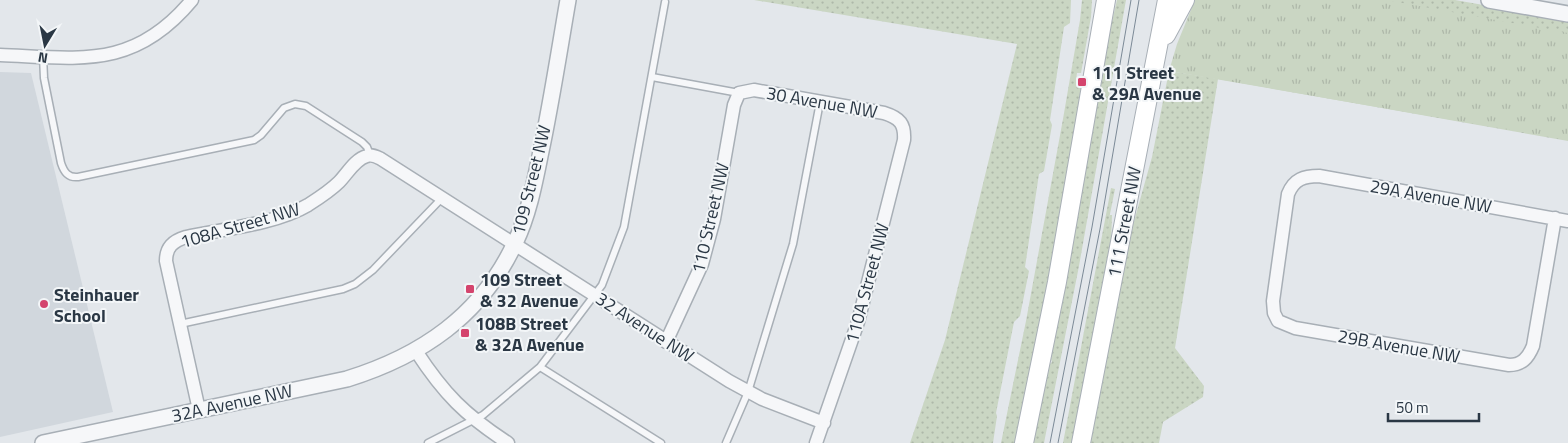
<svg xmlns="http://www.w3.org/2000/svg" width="1568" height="443" viewBox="0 0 1568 443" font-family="'Titillium Web',sans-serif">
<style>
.built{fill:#d1d7dd}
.grass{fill:url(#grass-dots)}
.park{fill:url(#park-tufts)}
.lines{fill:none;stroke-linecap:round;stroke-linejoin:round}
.service-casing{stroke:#a8afb6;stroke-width:9}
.minor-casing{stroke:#a8afb6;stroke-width:15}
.tertiary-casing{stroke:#a8afb6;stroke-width:18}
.secondary-casing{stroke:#a8afb6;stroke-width:20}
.service{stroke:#f6f7f9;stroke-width:6}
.minor{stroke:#f6f7f9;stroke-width:12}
.tertiary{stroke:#f6f7f9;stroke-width:15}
.secondary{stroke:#fff;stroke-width:18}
.tram{stroke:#7b8996;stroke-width:1}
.poi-dot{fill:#d4446d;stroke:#f3f6f8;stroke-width:2}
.labels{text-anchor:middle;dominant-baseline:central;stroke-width:4;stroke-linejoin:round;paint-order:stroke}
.poi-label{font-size:18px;font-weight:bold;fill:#2a3744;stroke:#f3f6f8;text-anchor:start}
.street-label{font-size:18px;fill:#2a3744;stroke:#f3f6f8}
</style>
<defs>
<pattern id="grass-dots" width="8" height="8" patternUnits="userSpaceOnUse" patternTransform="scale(1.25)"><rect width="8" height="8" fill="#cad6c3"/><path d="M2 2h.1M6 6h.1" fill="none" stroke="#aeb8a9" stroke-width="1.8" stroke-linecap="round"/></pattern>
<pattern id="park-tufts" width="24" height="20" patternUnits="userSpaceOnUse" patternTransform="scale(1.25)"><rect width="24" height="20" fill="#cad6c3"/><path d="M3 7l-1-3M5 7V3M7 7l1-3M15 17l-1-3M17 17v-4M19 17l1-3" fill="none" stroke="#aeb8a9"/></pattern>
</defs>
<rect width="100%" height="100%" fill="#e3e7eb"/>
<path class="built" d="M0,72L31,73L113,412L0,437Z"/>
<path class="grass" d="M754,0H1071L1070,23L1064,27L1050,120L1052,125L1044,171L1039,174L1025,267L1029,271L1020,316L1014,322L996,413L997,416L993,443H910L945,340L1017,44Z
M1082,0H1092L1091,17L1081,73H1077L1076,80L1085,82C1063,203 1041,323 1015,443H1001L1026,321L1063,119L1080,20Z
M1117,0H1126L1079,266L1044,443H1033L1050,364L1052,362L1051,359L1107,43Z
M1231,0H1455L1568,20V141L1218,79L1175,348L1204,386L1203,397L1163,422L1159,443H1090L1128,243L1152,157L1169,71L1219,79Z
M1111,188L1115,189L1104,244L1110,215H1112L1111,244L1072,443H1063Z"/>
<path class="park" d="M1195,0H1386L1568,33V140L1169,71L1177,44Z"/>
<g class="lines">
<g class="service-casing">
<path id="service" d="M43,56L44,78L61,163C64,172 68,178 78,177L254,140L261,135L284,108L295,104L306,106L362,142L367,147L370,155
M652,77L739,93
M180,324L343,289L355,284L373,270L442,198
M540,367L661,443
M428,443L483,415L540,367L602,285L624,227L665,2
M726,443L748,392L793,244L820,102"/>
</g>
<g class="minor-casing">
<path id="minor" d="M0,55C80,58 134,70 192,0
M1555,218L1533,346C1528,358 1522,365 1509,365L1295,328L1278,321L1274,313L1273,301L1288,194C1294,179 1304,176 1319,176L1568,221
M666,342L702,264L714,219L734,105L739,93L754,90L884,113C900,118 905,124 904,140L858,322L816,443
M416,351C444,394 465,415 508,443
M199,410L166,261C166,247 173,241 186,237C223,229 276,224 308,205C319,198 330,191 339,182C347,174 355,159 367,156C372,154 377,157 381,159L729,381L762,399L824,423"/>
</g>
<g class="tertiary-casing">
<path id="tertiary" d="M1489,0L1568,14
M43,443L347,379C421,356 481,316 515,243C528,216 534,186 540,156C551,105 559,52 568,0"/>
</g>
<g class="secondary-casing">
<path id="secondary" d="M1166,35L1185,0
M1024,443L1057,282L1106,0
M1081,443L1167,0"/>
</g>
<use href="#service" class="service"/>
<use href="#minor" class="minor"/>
<use href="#tertiary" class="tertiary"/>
<use href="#secondary" class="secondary"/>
<path class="tram" d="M1050,443L1092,227L1131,0
M1058,443L1100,229L1139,0"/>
</g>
<g class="poi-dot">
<rect x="1077" y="77" width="10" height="10" rx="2.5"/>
<rect x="465" y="284" width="10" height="10" rx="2.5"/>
<circle cx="44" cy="304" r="5"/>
<rect x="460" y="328" width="10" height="10" rx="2.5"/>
</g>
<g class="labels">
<g class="poi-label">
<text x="1092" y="72">111 Street<tspan x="1092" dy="21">&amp; 29A Avenue</tspan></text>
<text x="480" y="279">109 Street<tspan x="480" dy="21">&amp; 32 Avenue</tspan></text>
<text x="54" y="294">Steinhauer<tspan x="54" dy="21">School</tspan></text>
<text x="475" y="323">108B Street<tspan x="475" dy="21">&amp; 32A Avenue</tspan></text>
</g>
<g class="street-label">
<text transform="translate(822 102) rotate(10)">30 Avenue NW</text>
<text transform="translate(531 180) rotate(-76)">109 Street NW</text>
<text transform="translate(1431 196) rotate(10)">29A Avenue NW</text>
<text transform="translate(710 218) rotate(-77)">110 Street NW</text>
<text transform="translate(1124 222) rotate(-79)">111 Street NW</text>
<text transform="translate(240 225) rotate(-16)">108A Street NW</text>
<text transform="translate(867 283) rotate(-75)">110A Street NW</text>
<text transform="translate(645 327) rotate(33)">32 Avenue NW</text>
<text transform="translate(1399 346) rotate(10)">29B Avenue NW</text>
<text transform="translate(232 403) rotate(-12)">32A Avenue NW</text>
</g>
</g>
<g transform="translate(45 45) rotate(190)" stroke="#f3f6f8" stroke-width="4" paint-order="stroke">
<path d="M0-4L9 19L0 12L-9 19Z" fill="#2a3744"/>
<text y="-8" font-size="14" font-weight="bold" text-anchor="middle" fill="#2a3744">N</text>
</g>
<path d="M1388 413v8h91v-8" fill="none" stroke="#2a3744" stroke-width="2.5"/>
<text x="1396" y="413" font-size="15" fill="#2a3744" stroke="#f3f6f8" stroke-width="4" paint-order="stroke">50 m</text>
</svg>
